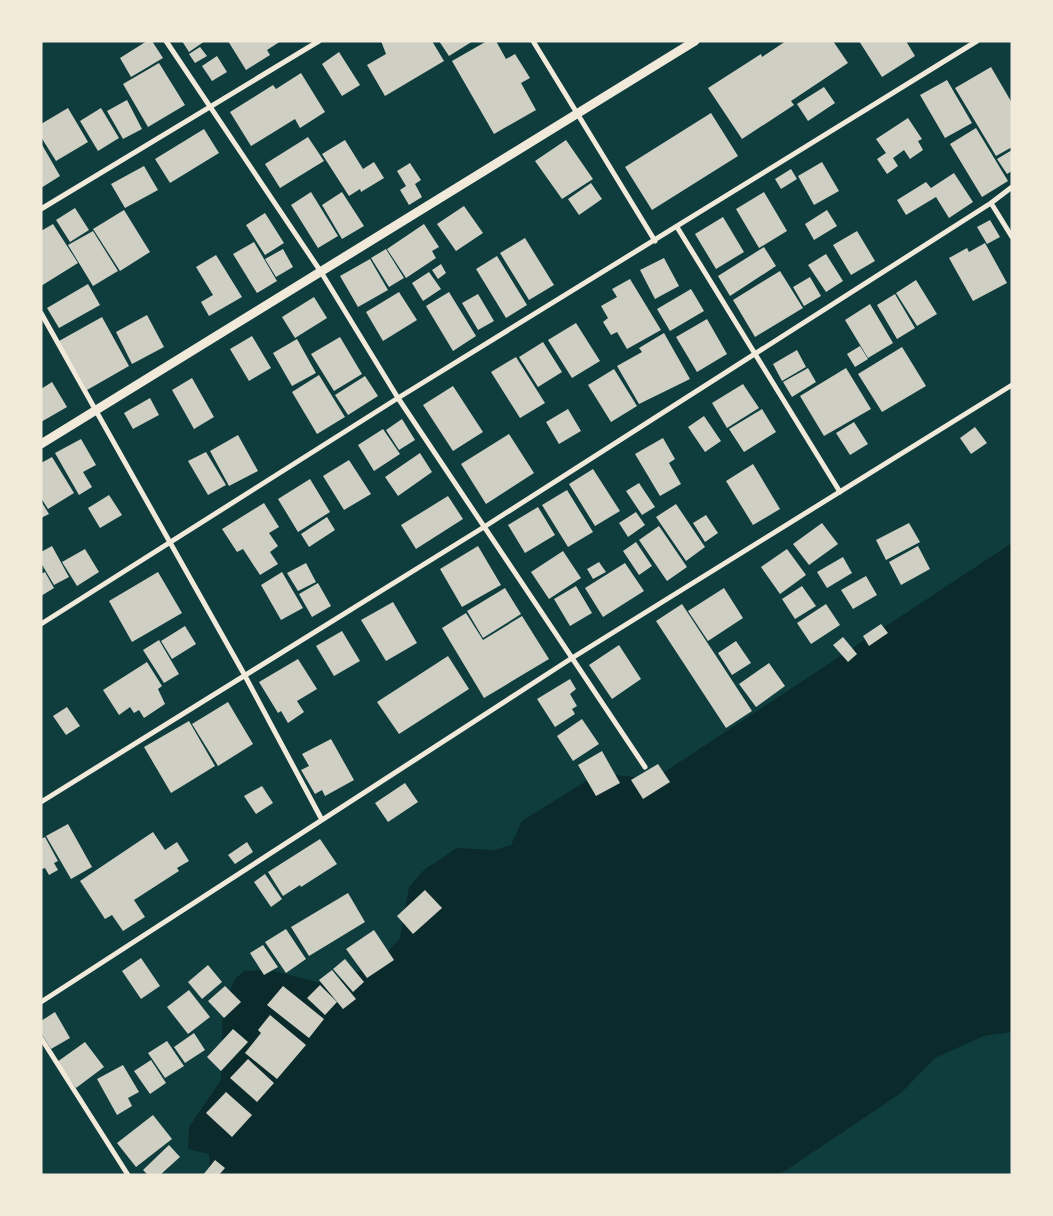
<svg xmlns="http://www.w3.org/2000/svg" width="1053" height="1216" viewBox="0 0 1053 1216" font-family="'Exo 2',sans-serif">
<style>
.water{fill:#0a2a2b}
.building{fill:#cfcfc3}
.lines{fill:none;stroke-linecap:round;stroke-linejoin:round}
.minor{stroke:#f1e9da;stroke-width:5}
.tertiary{stroke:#f1e9da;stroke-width:9}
</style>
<rect width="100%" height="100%" fill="#0f3d3e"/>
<path class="water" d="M1012,543V1032L984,1036L935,1058L901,1093L779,1175H210L209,1154L188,1149L189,1127L221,1080L223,1005L235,979L244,971L269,970L330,985L353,975L380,960L400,938L409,887L424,870L457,848L494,850L511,845L522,821L599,773L642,778L660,775Z"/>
<path class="building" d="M147,41H152L163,58L131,77L120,58Z
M182,41H205L189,52Z
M228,41H281L267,50L270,55L246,70Z
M381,41H432L444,61L385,96L367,65L386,54Z
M439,41H473L449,56Z
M487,41H496L506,59L515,54L530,78L521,83L536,110L494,134L452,61Z
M786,41H833L848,63L791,101L794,105L742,139L708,88L761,54L762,57Z
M859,41H906L915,56L882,77Z
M200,47L207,56L195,63L189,54Z
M339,52L360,85L342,96L322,64Z
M217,56L227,72L212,81L202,66Z
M159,63L185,105L148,127L123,84Z
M991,67L1012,103V147L996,156L955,88Z
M301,73L325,112L300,128L295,119L251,146L230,112L273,85L276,89Z
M947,80L972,123L945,138L920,95Z
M824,87L835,103L808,121L797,104Z
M127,100L142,129L123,139L107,111Z
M68,108L88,142L56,161L41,137V124Z
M101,108L119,138L98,151L80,121Z
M711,113L738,156L652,210L625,167Z
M908,118L922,139L918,141L923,150L910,159L904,150L893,158L898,166L887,174L877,159L886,153L876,139Z
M976,128L1008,181L982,197L950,144Z
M204,129L219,153L170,183L155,159Z
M308,137L324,161L280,188L265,164Z
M345,140L363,169L374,162L384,178L361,192L360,189L349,196L322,154Z
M566,140L593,179L562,199L535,161Z
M41,143L60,176L41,188Z
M1012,150V171L1007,174L997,159Z
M822,162L839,191L814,205L798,176Z
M410,163L421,180L415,184L422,197L409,205L400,190L406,186L397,171Z
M144,166L158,190L125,208L111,184Z
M791,169L797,179L781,189L775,179Z
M954,173L973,202L949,218L936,197L906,215L897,200L926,182L931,188Z
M591,183L602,199L579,215L568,199Z
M311,192L338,236L318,248L291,205Z
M342,192L364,226L342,239L322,205Z
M764,192L787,231L759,248L736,209Z
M464,206L483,233L456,251L437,224Z
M75,208L89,230L70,242L56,220Z
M124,210L150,252L120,271L93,229Z
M827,210L837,226L814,240L805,224Z
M265,213L284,243L265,255L246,225Z
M723,217L744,252L716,269L695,234Z
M990,220L1000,237L987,244L977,227Z
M53,224L78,263L41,286V231Z
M424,224L439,247L432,251L436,258L406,278L387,249Z
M93,231L118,271L93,286L68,245Z
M857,231L875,261L851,275L833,245Z
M525,238L554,285L529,300L500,253Z
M254,242L277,281L257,293L233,254Z
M985,243L1007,283L973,301L949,258L967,248L969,252Z
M764,247L776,266L730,296L718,276Z
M283,249L293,267L276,277L265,259Z
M386,249L404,278L389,287L371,258Z
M826,254L843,281L826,292L808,265Z
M216,255L242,297L209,316L201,302L213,295L196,267Z
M497,256L527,305L506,318L476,269Z
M664,258L679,286L655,299L640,270Z
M370,259L388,290L358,307L340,276Z
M441,264L446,273L438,279L432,270Z
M780,271L803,308L755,337L733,300Z
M429,272L441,289L423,301L412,283Z
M810,277L821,296L804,306L793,287Z
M630,279L661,330L627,349L617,332L611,335L603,322L608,318L601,306L617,297L612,289Z
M916,280L937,314L917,326L896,293Z
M88,284L100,305L59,328L47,308Z
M691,289L704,311L670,331L657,309Z
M399,292L417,320L383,341L366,312Z
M449,292L476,336L453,351L426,306Z
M478,294L494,321L478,330L462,303Z
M895,294L915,328L897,339L877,305Z
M314,297L327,318L295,338L282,317Z
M870,304L893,343L868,358L845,320Z
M147,315L164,347L132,364L116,332Z
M102,317L129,366L87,390L59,341Z
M707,319L727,354L697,372L676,337Z
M576,323L600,361L572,378L548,340Z
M664,333L690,379L639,404L617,366L642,352L639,348Z
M252,336L271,368L249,381L230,349Z
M340,337L362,374L334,391L311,354Z
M297,339L316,373L292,386L273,353Z
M543,342L562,372L538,387L519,357Z
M860,346L868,359L855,367L847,354Z
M902,347L926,386L882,412L858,374Z
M797,350L806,367L782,381L773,364Z
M516,357L545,403L520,418L491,372Z
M808,368L816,382L792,397L783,382Z
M846,368L871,409L824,436L800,396Z
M614,369L637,406L611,422L588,385Z
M319,375L345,417L317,434L292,392Z
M365,376L378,396L348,415L335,395Z
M192,378L214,417L194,429L172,390Z
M52,382L67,407L41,422V389Z
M743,384L759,408L727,428L712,403Z
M453,386L483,432L453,451L423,405Z
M150,398L159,415L133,429L124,413Z
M568,409L581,431L559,444L546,422Z
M762,409L776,432L744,452L729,429Z
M704,416L721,441L705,452L688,427Z
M402,419L415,440L399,450L386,430Z
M854,422L868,444L850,455L836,433Z
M975,427L987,443L971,454L960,438Z
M383,429L400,454L374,471L358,445Z
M509,434L534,473L486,504L461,464Z
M238,435L258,471L229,486L210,451Z
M663,438L675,459L669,463L681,484L660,496L635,454Z
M81,439L96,465L83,472L92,487L79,495L55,453Z
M206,452L226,485L208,495L188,461Z
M420,453L432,472L398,496L385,477Z
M52,457L74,493L48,509L41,498V463Z
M349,460L371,494L344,510L323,476Z
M753,464L780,509L753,525L726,481Z
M593,469L620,511L595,526L569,484Z
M310,479L330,512L298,532L278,499Z
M639,483L655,507L642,515L626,491Z
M567,490L593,532L568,547L542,505Z
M109,495L122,515L100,528L88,508Z
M448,496L463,519L416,549L401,525Z
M41,501L49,514L41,518Z
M264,503L279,527L269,533L278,546L270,552L278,564L260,575L243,549L237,552L222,529Z
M676,504L705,547L686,561L656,517Z
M538,507L555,535L525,553L508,525Z
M636,512L645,525L628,537L619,523Z
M706,515L718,533L705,542L693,523Z
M327,517L335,530L309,547L301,534Z
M822,523L838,544L809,565L793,544Z
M909,523L920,542L886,560L876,540Z
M659,526L687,567L667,581L639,540Z
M636,542L652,566L639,575L623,551Z
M52,546L69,577L54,585L41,563V552Z
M478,546L501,585L462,607L440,569Z
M918,546L930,569L901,585L889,562Z
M85,549L99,572L77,586L62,562Z
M787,549L806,575L780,594L761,567Z
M563,551L581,578L549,599L531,572Z
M843,557L852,573L827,588L817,572Z
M599,562L606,572L593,579L587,569Z
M306,563L316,582L298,591L287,573Z
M625,563L644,591L603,617L585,588Z
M45,572L54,588L41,596V574Z
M158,572L182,613L132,642L109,601Z
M282,572L303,608L281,620L261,585Z
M866,576L877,595L853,609L841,590Z
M318,583L331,606L312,617L299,594Z
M576,586L592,613L570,626L554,599Z
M802,586L816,606L795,619L782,599Z
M505,588L521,614L483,638L467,611Z
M724,588L743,618L708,641L688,611Z
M393,602L417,643L386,661L361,620Z
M682,604L752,711L726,728L656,621Z
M826,604L840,625L811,644L797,623Z
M466,613L483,640L522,616L549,659L484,698L442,628Z
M881,624L888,633L869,646L863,636Z
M185,626L196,644L172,659L161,641Z
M342,631L360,661L334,676L316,646Z
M843,637L857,654L848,662L833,645Z
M159,640L179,674L164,683L143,650Z
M736,641L751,663L732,675L718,653Z
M619,645L641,679L612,699L589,665Z
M448,656L469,689L399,734L377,702Z
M298,659L317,689L297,701L304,712L288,723L281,711L278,713L259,682Z
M147,662L162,686L158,689L165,704L144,718L139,710L134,713L130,707L119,715L103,690Z
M769,663L785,686L756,707L739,684Z
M570,679L576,689L570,694L577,706L572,709L575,714L555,727L537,699Z
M228,702L253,744L218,766L192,724Z
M67,707L80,726L66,735L53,716Z
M582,719L599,744L573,761L557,736Z
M189,721L215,766L171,793L144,747Z
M331,739L354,780L325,796L322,790L315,794L301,770L309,766L302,754Z
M602,751L620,783L596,796L578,765Z
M658,764L670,782L643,799L631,780Z
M405,783L418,802L388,822L375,803Z
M262,786L273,803L256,814L244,796Z
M68,824L92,867L71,879L46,836Z
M153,832L165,850L177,842L189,861L177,868L179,871L134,900L145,917L123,931L112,915L105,919L80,881Z
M45,837L58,861L54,863L58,870L49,875L45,868L42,869L41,867V839Z
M320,839L337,864L301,887L300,885L283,896L268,872Z
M247,842L253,852L235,864L228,855Z
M265,874L282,899L271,907L254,882Z
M425,890L442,908L413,934L397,916Z
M348,893L365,922L309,956L291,927Z
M286,929L306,959L286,973L265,942Z
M374,930L394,960L367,978L346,949Z
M263,945L278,967L264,975L250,953Z
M141,958L160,986L141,999L122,971Z
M345,959L364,982L353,992L333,969Z
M208,965L222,982L202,999L188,982Z
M332,970L356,999L343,1009L319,980Z
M320,985L337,1002L325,1015L307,998Z
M225,986L241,1002L224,1018L208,1001Z
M283,986L324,1019L309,1038L267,1005Z
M189,990L210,1017L188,1034L167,1007Z
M55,1012L70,1038L51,1049L41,1033V1021Z
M270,1015L306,1045L277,1079L245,1053L261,1033L258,1030Z
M233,1029L248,1042L221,1071L207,1057Z
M194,1033L205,1050L185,1063L174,1047Z
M167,1041L184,1066L165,1078L148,1053Z
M85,1042L104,1067L76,1088L57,1062Z
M248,1059L274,1083L257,1102L230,1078Z
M151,1060L166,1083L150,1094L134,1071Z
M123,1065L139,1092L128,1098L132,1106L117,1115L97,1079Z
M226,1092L252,1115L232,1137L206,1113Z
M153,1115L172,1139L136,1167L117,1143Z
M169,1145L180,1157L160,1175H148L143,1170Z
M215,1160L225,1168L219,1175H203Z"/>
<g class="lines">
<path class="minor" d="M166,41L321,272L398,398L645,767
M533,41L655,241
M991,203L1012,237
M41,209L319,41
M677,227L840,492
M41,313L244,674L322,820
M41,624L398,398L977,41
M41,802L484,527L991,203L1012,187
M41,1002L572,658L1012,385
M41,1038L128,1175"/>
<path class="tertiary" d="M41,444L695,41"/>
</g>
<rect width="1053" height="1216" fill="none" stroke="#f1e9da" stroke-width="85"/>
</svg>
